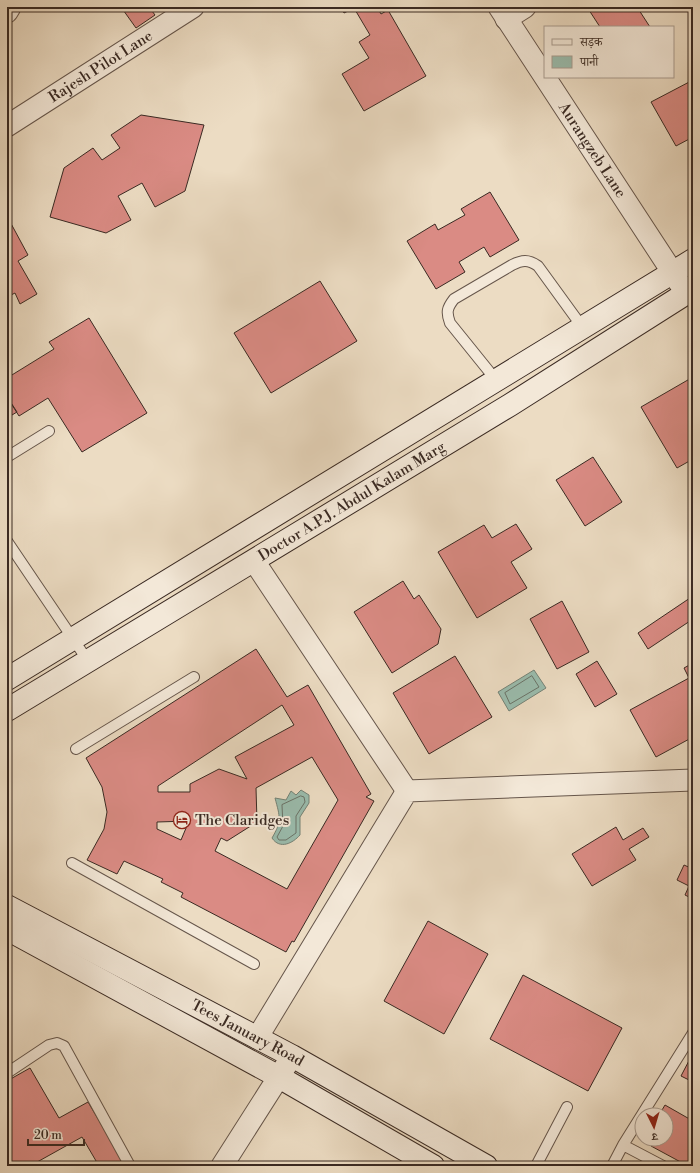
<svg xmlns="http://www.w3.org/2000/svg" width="700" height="1173" viewBox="0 0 700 1173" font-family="'Libre Bodoni','Noto Serif Devanagari',serif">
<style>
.water{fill:#9abcad;stroke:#748276}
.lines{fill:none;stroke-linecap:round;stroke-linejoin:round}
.shore{stroke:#6a7368;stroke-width:1}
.building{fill:#da8b84;stroke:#3a2a23;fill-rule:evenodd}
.lane-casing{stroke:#66564b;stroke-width:12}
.street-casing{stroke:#66564b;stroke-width:23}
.secondary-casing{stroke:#3a2a23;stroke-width:24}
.lane{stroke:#f3e8d8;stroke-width:10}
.street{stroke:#f3e8d8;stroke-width:21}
.secondary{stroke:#f3e8d8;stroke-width:22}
.labels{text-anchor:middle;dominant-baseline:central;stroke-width:4;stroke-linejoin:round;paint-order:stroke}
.street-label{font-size:15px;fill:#3a2a23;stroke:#f3e8d8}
.poi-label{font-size:15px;fill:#3a2a23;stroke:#f3e8d8;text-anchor:start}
</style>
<rect width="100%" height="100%" fill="#ecdcc3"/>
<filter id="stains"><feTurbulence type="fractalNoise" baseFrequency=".005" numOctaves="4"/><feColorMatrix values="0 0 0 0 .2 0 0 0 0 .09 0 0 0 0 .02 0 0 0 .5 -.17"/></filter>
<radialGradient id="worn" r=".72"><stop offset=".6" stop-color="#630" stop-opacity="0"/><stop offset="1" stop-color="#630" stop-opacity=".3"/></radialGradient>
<path class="water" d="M534,670L546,688L509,711L498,692Z
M301,790L309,795V803L300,817V835C293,843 280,850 272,838C282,821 280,817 275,798L286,800L291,791L296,795Z"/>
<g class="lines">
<path class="shore" d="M532,676L539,687L510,704L505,693Z
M301,796L304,797L305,802L296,816V833L286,840H279L277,837L283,826L282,805Z"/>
</g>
<path class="building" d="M121,7H149L155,15L136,28Z
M341,7H377L381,14L388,10L426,76L364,111L342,74L369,58L359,42L370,35L354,8L344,13Z
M587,7H637L650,27H600Z
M693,80V137L676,146L651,102Z
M141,115L204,125L185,191L155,207L142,183L118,196L131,220L106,233L50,217L64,168L93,148L102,160L120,148L111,135Z
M490,192L519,240L490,257L484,247L459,262L465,272L436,289L407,241L435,224L438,230L465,215L461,209Z
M8,218L28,255L18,261L37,294L20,304L15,293L7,297Z
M320,281L357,341L271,393L234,333Z
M89,318L147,413L82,452L48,398L19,416L7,397V378L54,349L49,342Z
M693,377V459L677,468L641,407Z
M8,398L17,412L7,418V399Z
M593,457L622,502L585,526L556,480Z
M516,524L532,549L511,562L527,588L477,618L438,552L484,525L492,538Z
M403,581L414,599L419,595L441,629L438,644L392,673L354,612Z
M690,598L693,601V619L648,649L638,633Z
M562,601L589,652L557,669L530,619Z
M256,649L287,697L308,685L371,794L366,797L374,801L294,942L292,941L286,952L181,897L183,893L161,882L163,879L148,872L124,861L117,874L87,860L104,829L107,812L102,787L86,758ZM282,705L294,725L235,757L247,779L219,769L190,784V792H158V786ZM312,757L338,800L287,889L215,851L221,838L227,841L257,822L256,788ZM189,821L181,840L157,829V822Z
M455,656L492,717L429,754L393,693Z
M597,661L617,694L595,707L576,674Z
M693,663V737L656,757L630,710L689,678L684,668Z
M616,827L623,840L643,828L649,837L629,849L636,860L592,886L572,854Z
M684,865L693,869V899L685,895L689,886L677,880Z
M428,921L488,954L444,1034L384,1001Z
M523,975L622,1028L588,1091L490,1039Z
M693,1053V1082L681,1076Z
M30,1068L59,1118L88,1102L126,1166H99L82,1137L30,1166H7V1081Z
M665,1105L693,1121V1166H688L651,1146L655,1139H666V1115H659Z"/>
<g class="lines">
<g class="lane-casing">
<path id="lane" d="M496,380L450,323C446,312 447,308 454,299L512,265C522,260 528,259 538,266L583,328
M7,457L49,431
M7,541L88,661
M76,749L194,677
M72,863L254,964
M7,1073L49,1045L57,1043L64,1046L130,1166
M623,1145L663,1166
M536,1166L567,1107
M612,1166L623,1145L693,1033"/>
</g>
<g class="street-casing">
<g id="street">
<path id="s1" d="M499,7L686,293"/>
<path d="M7,12L10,7"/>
<path d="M506,19L525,7"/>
<path id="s2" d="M7,126L193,7"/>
<path d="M254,561L407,791"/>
<path d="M257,1038L407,791L693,780"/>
<path d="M222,1166L292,1056"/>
</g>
</g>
<g class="secondary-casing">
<g id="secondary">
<path d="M7,679L693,260"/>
<path id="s3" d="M7,710L510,405L693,289"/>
<path id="s4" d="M7,906L292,1056L486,1166"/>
<path d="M7,929L279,1077L433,1166"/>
</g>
</g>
<use href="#lane" class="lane"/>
<use href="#street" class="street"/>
<use href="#secondary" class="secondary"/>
</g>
<defs>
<g id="hotel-ring" transform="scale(0.9)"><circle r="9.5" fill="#f3e8d8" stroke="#8f2418" stroke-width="1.5"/><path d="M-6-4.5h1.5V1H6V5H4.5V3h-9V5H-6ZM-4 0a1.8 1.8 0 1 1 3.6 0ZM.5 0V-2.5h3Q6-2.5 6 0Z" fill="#8f2418"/></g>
</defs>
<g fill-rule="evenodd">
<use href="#hotel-ring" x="182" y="820"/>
</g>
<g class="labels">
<g class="street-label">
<text stroke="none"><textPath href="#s2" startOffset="111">Rajesh Pilot Lane</textPath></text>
<text stroke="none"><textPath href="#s1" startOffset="171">Aurangzeb Lane</textPath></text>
<text stroke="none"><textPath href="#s3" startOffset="403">Doctor A.P.J. Abdul Kalam Marg</textPath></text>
<text stroke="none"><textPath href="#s4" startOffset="272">Tees January Road</textPath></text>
</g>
<g class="poi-label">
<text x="195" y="820">The Claridges</text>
</g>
</g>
<rect width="700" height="1173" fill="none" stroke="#ecdcc3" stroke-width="24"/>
<rect x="8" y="8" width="684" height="1157" fill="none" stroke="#3a2a23" stroke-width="2"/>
<rect x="12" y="12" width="676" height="1149" fill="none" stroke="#3a2a23"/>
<rect x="544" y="26" width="130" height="52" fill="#f3e8d8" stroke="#a99c90"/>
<rect x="552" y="39" width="20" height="6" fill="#f3e8d8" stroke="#a99c90"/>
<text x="580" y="46" font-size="12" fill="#3a2a23">सड़क</text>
<rect x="552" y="56" width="20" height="12" fill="#9abcad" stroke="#a99c90"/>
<text x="580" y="66" font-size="12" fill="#3a2a23">पानी</text>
<g transform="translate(654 1127) rotate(175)"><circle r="19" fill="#f3e8d8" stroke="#a99c90"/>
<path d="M0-3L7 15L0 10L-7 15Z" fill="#8f2418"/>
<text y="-6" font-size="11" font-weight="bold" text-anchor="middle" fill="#3a2a23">उ</text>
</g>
<path d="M28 1139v6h56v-6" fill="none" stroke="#3a2a23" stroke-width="2"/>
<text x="34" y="1139" font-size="12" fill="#3a2a23" stroke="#f3e8d8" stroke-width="3" paint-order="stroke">20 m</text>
<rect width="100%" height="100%" filter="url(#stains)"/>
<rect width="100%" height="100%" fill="url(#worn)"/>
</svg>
